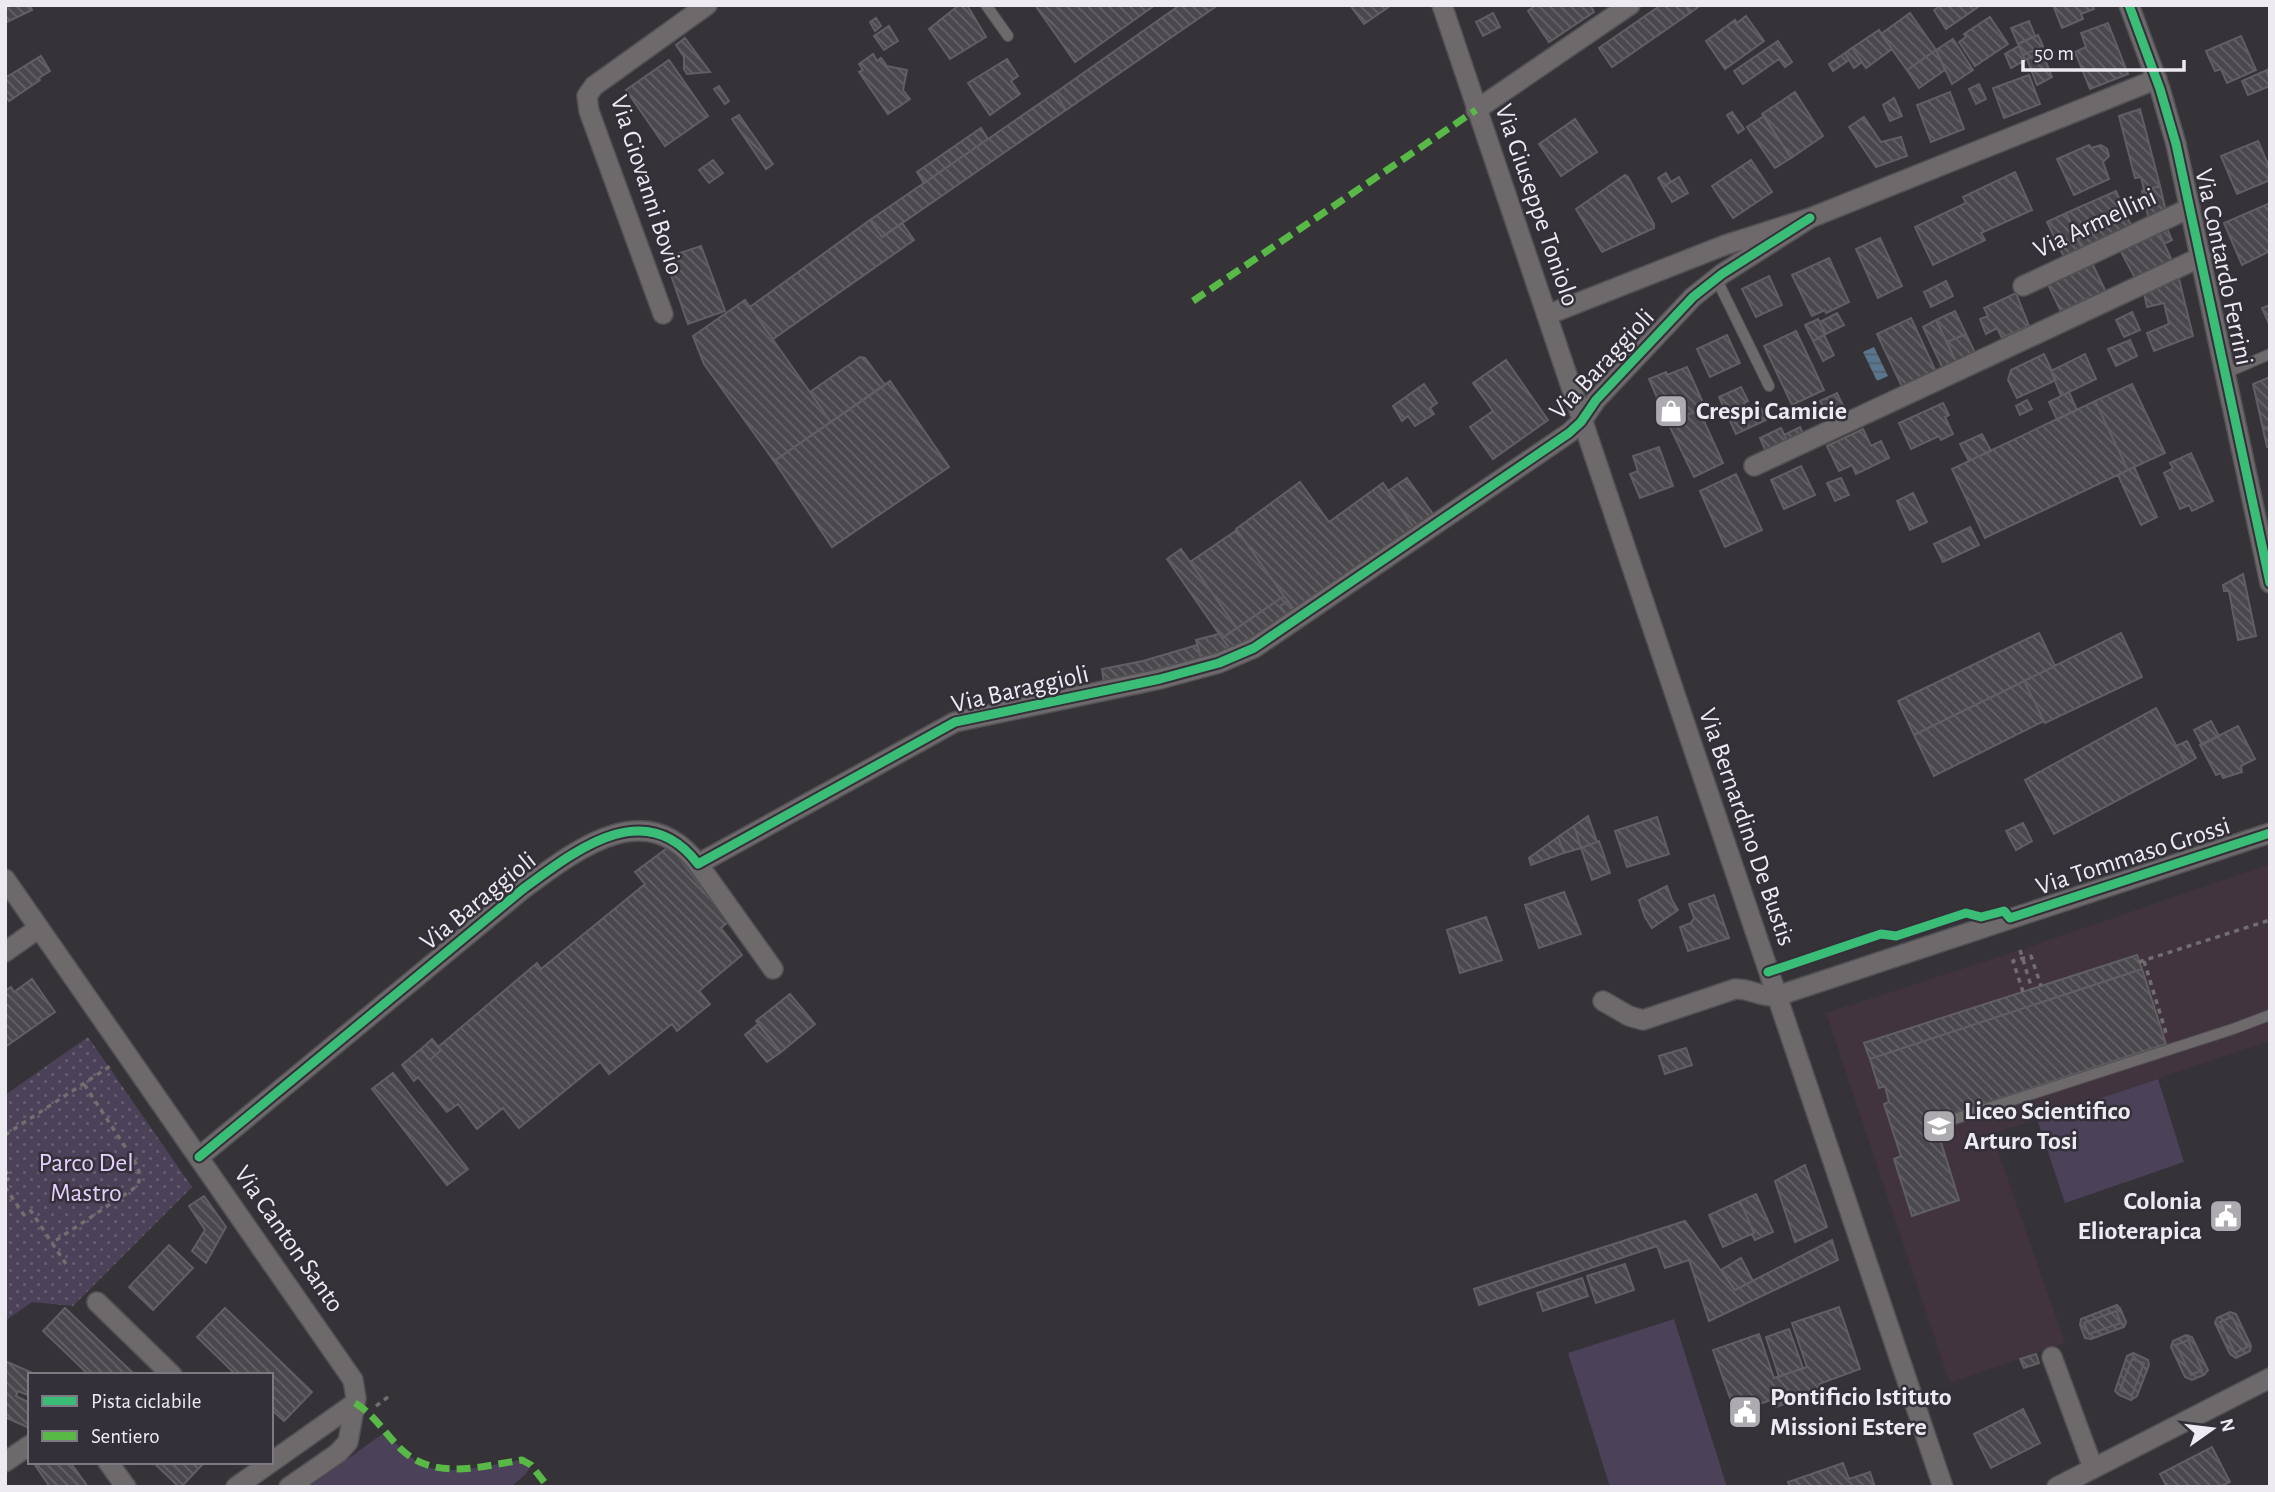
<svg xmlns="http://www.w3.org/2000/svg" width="2275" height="1492" viewBox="0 0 2275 1492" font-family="'Alegreya Sans',sans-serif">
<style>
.education{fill:#42343e}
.grass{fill:url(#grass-dots)}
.garden{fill:#4b4158}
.water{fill:url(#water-rules)}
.building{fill:url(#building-back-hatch);stroke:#615f64;stroke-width:2;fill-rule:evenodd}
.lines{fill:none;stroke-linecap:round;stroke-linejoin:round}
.service-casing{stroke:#525055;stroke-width:12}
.minor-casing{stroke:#525055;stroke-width:22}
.path{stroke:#716e6f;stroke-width:3.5;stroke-dasharray:5 5;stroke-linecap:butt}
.service{stroke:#6e696a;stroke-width:10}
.minor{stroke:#6e696a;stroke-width:19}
.quiet{stroke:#58b947;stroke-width:7;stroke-dasharray:14 7;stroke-linecap:butt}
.cycleway-casing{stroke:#34303a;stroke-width:13}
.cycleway{stroke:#3abd76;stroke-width:9}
.labels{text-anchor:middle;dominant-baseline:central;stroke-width:5;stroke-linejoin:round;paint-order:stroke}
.street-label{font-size:26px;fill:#edeaf1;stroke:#34303a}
.poi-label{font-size:26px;font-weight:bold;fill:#edeaf1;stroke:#34303a;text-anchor:start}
.park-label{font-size:26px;fill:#e4cefc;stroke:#34303a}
</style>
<defs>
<pattern id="grass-dots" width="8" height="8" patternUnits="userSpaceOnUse" patternTransform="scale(1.75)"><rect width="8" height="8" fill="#4b4158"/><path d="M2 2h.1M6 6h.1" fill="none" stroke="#655d70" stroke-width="1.8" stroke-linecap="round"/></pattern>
<pattern id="water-rules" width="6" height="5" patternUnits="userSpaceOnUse" patternTransform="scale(1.75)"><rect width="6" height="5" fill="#5a768e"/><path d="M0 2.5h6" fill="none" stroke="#51606e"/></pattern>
<pattern id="building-back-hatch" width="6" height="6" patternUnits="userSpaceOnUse" patternTransform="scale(1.75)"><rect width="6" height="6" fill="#4a484d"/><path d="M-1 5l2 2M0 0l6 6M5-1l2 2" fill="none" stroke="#646367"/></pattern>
</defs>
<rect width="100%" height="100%" fill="#353238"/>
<path class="education" d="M2270,864V1041L1992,1134L2065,1343L1950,1383L1826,1013L2020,950Z"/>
<path class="grass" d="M88,1037L192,1187L73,1306L32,1302L5,1321V1095Z"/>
<path class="garden" d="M2158,1079L2184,1162L2065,1203L2037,1119Z
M1674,1319L1727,1487H1610L1568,1353Z
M385,1432C397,1444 408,1457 423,1465C447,1477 496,1464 522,1460L531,1465L526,1474L511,1487H309Z"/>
<path class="water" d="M1874,347L1888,376L1877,381L1863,352Z"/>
<path class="building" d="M5,5H30L32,10L5,23Z
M959,5H967L986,37L950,59L929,29Z
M1035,5H1155L1075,62Z
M1180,5H1218L1066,110L1055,93Z
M1350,5H1389L1390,6L1364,24Z
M1536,5H1590L1594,12L1549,42L1528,11Z
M1661,5H1685L1690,13L1612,67L1599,48Z
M1685,5H1701L1690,13Z
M1942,5H1981L1946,29L1934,10Z
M2053,5H2092L2094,9L2081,14L2083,19L2062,28Z
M1493,13L1500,27L1483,36L1476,22Z
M1910,13L1936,50L1907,70L1881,34Z
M1746,16L1764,41L1725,69L1706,41L1735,20L1737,23Z
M1990,17L2008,44L1975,66L1959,42L1966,37L1964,34Z
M876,18L881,26L875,31L870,22Z
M2029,21L2035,36L2018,44L2011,28Z
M2108,23L2128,74L2090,89L2075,52L2086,47L2081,33Z
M889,26L898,41L884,50L874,36Z
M1879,30L1892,49L1866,68L1852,48Z
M2038,35L2043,46L2023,55L2018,44Z
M2241,36L2256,70L2227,83L2221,69L2215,71L2206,51Z
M685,38L710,72L687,74L684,69V57L676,45Z
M1953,39L1973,70L1952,84L1936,50Z
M1778,41L1792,62L1785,67L1779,59L1743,84L1734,71Z
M2019,46L2025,60L2011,68L2005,54Z
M2042,46L2044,51L2025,60L2023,55Z
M1852,48L1862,62L1854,68L1845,53Z
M1936,50L1945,70L1919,88L1907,70Z
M2042,52L2052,77L2037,85L2027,59Z
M1845,53L1849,60L1833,71L1829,64Z
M873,54L877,61L881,58L887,66L907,70L903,90L910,99L888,114L859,72L863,70L859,64Z
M41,56L50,71L39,78L40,80L9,101L5,95V78Z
M1007,59L1018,76L1011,81L1020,94L990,115L968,83Z
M669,60L708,116L665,146L626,90Z
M2267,70L2270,86L2248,95L2242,81Z
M2029,75L2040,104L2004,118L1993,88Z
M1979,84L1986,99L1976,104L1969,89Z
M719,86L729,101L725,104L714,89Z
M1795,92L1823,136L1791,158L1762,114Z
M1950,92L1964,129L1931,142L1917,105Z
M1055,93L1066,110L882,237L870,220Z
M1894,98L1902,116L1890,121L1883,105Z
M2140,109L2160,186L2144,190L2141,177L2135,178L2119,116Z
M1732,112L1744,129L1738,133L1727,115Z
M739,115L773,164L766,169L732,119Z
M1764,116L1791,158L1775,168L1747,127Z
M1864,117L1881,142L1901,137L1907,156L1876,167L1849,127Z
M1575,119L1597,152L1561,176L1539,144Z
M981,128L988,139L924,183L917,172Z
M2258,141L2270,169V180L2237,194L2221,156Z
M2089,145L2091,148L2101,145L2107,149L2109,156L2103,162L2109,179L2074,195L2057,159Z
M713,160L723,173L709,183L699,170Z
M1751,160L1772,192L1733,218L1712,186Z
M2015,172L2032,210L1981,233L1985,240L1933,265L1915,227L1966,203L1963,197Z
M1666,173L1671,182L1663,187L1658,178Z
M1625,175L1628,177L1654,224V228L1602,252L1576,209Z
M1679,177L1688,193L1672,202L1663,187Z
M2160,186L2166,212L2149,220L2142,191Z
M2116,191L2127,217L2078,239L2066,213Z
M2270,203V251L2242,265L2224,223Z
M2066,213L2083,251L2065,259L2047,222Z
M2127,217L2133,229L2083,251L2078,239Z
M870,220L882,237L902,223L914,240L773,339L750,307Z
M2165,224L2172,240L2164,244L2157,228Z
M2157,228L2173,263L2136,280L2118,246Z
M1880,238L1902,286L1878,298L1856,249Z
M701,246L725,311L688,324L665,258Z
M1829,258L1849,302L1826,313L1825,310L1812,316L1792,275Z
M2090,259L2107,294L2090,302L2088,298L2061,312L2046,280Z
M1769,276L1782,305L1756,317L1742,289Z
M2179,279L2193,336L2154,351L2147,333L2169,324L2164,303L2147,307L2143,288Z
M1946,281L1953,296L1931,307L1924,292Z
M2016,293L2029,326L2002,338L1997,328L1986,334L1980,319L1988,316L1984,308Z
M745,300L831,422L774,461L704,364L693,336Z
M2270,305V326L2262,308Z
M1955,311L1966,334L1947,342L1936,320Z
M2132,312L2140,330L2124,337L2116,320Z
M1837,313L1844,325L1826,334L1820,322Z
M1911,318L1937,374L1903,389L1877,334Z
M1818,319L1826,334L1813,341L1805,325Z
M1936,320L1957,364L1944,371L1923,327Z
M1796,331L1824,390L1792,405L1764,346Z
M1966,334L1976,355L1957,364L1947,342Z
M1727,335L1740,363L1710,377L1697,349Z
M1824,335L1834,355L1823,361L1813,341Z
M2130,340L2137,356L2116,366L2108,349Z
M2044,354L2056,380L2017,398L2008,380L2011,370Z
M2085,354L2096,379L2061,396L2051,371Z
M860,357L865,358L885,385L831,422L810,392Z
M1506,360L1548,420L1493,459L1470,427L1493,411L1473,383Z
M1687,367L1705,407L1668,423L1649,379L1666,372L1667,375Z
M2270,377V426L2263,429L2253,384Z
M890,381L949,467L832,547L774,461Z
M1424,384L1437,403L1430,408L1434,414L1415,426L1408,416L1402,421L1393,406Z
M2132,384L2165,453L2128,470L2095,401Z
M1741,387L1748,401L1744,403L1748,411L1760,406L1766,420L1736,434L1719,397Z
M2069,392L2077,410L2057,420L2049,402Z
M1837,393L1847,414L1831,423L1820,401Z
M2027,400L2032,409L2020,415L2016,406Z
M2095,401L2128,470L1985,538L1952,469Z
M1943,403L1949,415L1945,417L1953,434L1941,440L1939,436L1911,449L1899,423Z
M1699,410L1723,463L1694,477L1668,423Z
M2270,426V446L2267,447L2263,429Z
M1800,427L1804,436L1788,443L1784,435Z
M1781,428L1788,443L1767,454L1760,438Z
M1863,429L1871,446L1881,441L1889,458L1856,474L1852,465L1839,471L1827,446Z
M1982,434L1991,451L1969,461L1960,444Z
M1659,447L1673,486L1640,498L1630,474L1638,471L1633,456Z
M2191,453L2213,501L2192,511L2189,505L2180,509L2164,473L2173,468L2170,463Z
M1801,466L1815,495L1784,509L1771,480Z
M2134,467L2157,517L2141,525L2118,475Z
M1736,474L1762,530L1725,547L1700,491Z
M1407,478L1433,514L1414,528L1388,491Z
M1841,478L1849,495L1835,501L1827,483Z
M1300,482L1329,522L1383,483L1414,528L1296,613L1236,529Z
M1913,493L1927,522L1910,530L1897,501Z
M1970,527L1979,545L1943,562L1934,544Z
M1237,530L1284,596L1237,628L1190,562Z
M1181,549L1237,628L1222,638L1167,559Z
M2243,574L2256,636L2238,640L2229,591H2224L2223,585Z
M1284,596L1288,601L1280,606L1287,616L1268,629L1230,649L1222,638Z
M1288,601L1295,611L1288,616L1280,606Z
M2039,633L2055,666L1914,735L1898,701Z
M2121,633L2142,677L2045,723L2024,681Z
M1219,634L1230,649L1201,658L1196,640Z
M1197,645L1201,658L1104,683L1102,669L1143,661Z
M2024,681L2044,721L1934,776L1914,735Z
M2156,708L2186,764L2054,834L2025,780Z
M2211,721L2219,736L2202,745L2194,730Z
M2238,726L2255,759L2241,766L2242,772L2223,778L2221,773L2216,775L2200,745Z
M2187,741L2196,758L2186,764L2176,746Z
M1588,816L1597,842L1581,848L1574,826Z
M1657,817L1669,854L1627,867L1615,831Z
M2023,823L2032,841L2016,850L2006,831Z
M1574,826L1581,848L1564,853L1558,837Z
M1558,837L1564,853L1531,865L1529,858Z
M1599,841L1610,873L1592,880L1581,848Z
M670,846L728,922L721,928L742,955L699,991L710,1004L677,1031L672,1024L609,1074L600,1062L519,1128L503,1108L477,1129L458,1104L447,1112L418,1077L414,1081L402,1065L421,1049L430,1060L441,1050L438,1047L537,963L541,969L645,884L635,872Z
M1667,886L1672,900L1678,910L1652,928L1645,917L1639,900Z
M1564,892L1581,934L1539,948L1525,905Z
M1714,895L1729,938L1688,951L1680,927L1691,923L1694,918L1689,904Z
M1486,917L1502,960L1460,973L1447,930Z
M2137,955L2142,969L1870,1059L1864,1043Z
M2142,969L2166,1044L1934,1120L1959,1200L1912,1216L1894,1159L1901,1156L1884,1104L1889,1102L1885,1086L1879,1088L1870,1059Z
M32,979L55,1012L5,1047V991L11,987L14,992Z
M790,994L815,1024L781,1052L756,1021Z
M758,1024L781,1052L767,1062L745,1035Z
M432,1039L441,1050L430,1060L421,1049Z
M1686,1048L1692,1065L1665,1074L1659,1056Z
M393,1073L468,1169L447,1185L372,1089Z
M1805,1165L1827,1227L1795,1242L1775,1181Z
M1756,1194L1773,1232L1755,1240L1752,1234L1754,1233L1740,1201Z
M204,1196L226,1227L206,1263L192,1251L205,1230L189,1206Z
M1740,1201L1754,1233L1723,1247L1709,1215Z
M1685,1221L1735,1290L1832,1240L1838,1260L1709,1321L1689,1260L1665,1268L1657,1246L1479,1305L1474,1289Z
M169,1245L193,1268L153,1310L129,1287Z
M1741,1258L1753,1281L1735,1290L1721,1270Z
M1625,1264L1634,1290L1596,1303L1587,1276Z
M1582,1278L1588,1296L1543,1311L1537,1293Z
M2117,1305L2120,1308L2126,1322L2124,1327L2091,1339L2085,1338L2080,1325L2081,1319ZM2116,1311L2121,1323L2089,1334L2084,1323Z
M1839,1307L1860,1369L1819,1384L1822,1391L1776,1407L1774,1399L1735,1412L1713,1350L1759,1334L1774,1378L1807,1367L1792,1323Z
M65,1308L135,1375H89L43,1331Z
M225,1308L312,1392L284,1421L271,1409V1375H236L197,1337Z
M2116,1311L2121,1323L2089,1334L2084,1323Z
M2230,1312L2236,1314L2251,1346L2250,1351L2236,1358L2230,1354L2215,1323L2217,1318ZM2232,1317L2247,1347L2235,1353L2220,1322Z
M2232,1317L2247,1347L2235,1353L2220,1322Z
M1789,1329L1803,1368L1779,1377L1766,1337Z
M2186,1335L2192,1337L2208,1370L2204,1375L2192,1380L2185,1377L2171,1347L2173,1341ZM2188,1340L2202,1370L2191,1375L2176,1345Z
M2188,1340L2202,1370L2191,1375L2176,1345Z
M2133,1353L2148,1360L2149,1365L2137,1396L2131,1400L2119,1395L2115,1391L2127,1356ZM2132,1359L2144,1363L2132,1395L2120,1390Z
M2036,1354L2039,1363L2024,1368L2020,1359Z
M2132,1359L2144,1363L2132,1395L2120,1390Z
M5,1361L37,1375H30V1396L18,1391L16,1396L30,1403L29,1428L5,1417Z
M2023,1409L2040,1443L1991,1468L1974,1434Z
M2212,1447L2230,1482L2219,1487H2167L2160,1474Z
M33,1462H70L88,1487H50Z
M153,1462H199L202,1465L181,1487H179Z
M1843,1463L1849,1479L1870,1472L1875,1487H1790L1788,1482Z"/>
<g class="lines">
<g class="service-casing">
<path id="service" d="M986,5L1008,36
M1716,278L1769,386
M2226,373L2270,354
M1939,1124L2233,1029L2270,1015"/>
</g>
<g class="minor-casing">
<path id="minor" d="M1442,5L1943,1487
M2129,5L2160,89L2176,144L2270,583
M1476,110L1630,5
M2023,286L2190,208
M663,314L589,111L587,96L594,86L707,5
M1547,315L1725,245L1810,218L2157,79
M1754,466L2201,257
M698,864L773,969
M5,879L353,1380L356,1398L348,1442L338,1453L289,1487
M5,952L39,928
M1603,1001L1629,1016L1643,1020L1735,989C1750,988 1761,998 1777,996L2270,833
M199,1157L523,889C575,851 645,794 698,864L955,722L1160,679L1219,663L1254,648L1569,433L1581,422L1596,400L1693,297L1722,274L1810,218
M97,1302L172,1375
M2052,1357L2093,1468
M5,1462L30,1445
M108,1462L126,1487
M236,1487L355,1403
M2057,1487L2270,1378"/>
</g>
<path class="path" d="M2020,950L2032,989
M2144,961L2167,1036
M2139,962L2270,920
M2023,992L2013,961L2031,956L2041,986
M5,1135L112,1065
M5,1170L10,1178L5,1181
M5,1187L24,1215L31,1211L52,1243
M66,1264L52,1243L133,1189C143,1181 140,1172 135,1162L84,1084
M376,1406L388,1397"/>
<use href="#service" class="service"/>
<use href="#minor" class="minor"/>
<path class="quiet" d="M1193,301L1476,110
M355,1403C375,1415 385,1434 402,1450C435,1481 482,1466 522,1460L531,1465L548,1487"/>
<g class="cycleway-casing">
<path id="cycleway" d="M2129,5L2160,89L2176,144L2270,583
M1768,972L1881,934L1896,936L1966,913L1981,917L2004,911L2010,918L2270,833
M199,1157L523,889C575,851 645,794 698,864L955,722L1160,679L1219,663L1254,648L1569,433L1581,422L1596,400L1693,297L1722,274L1810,218"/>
</g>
<use href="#cycleway" class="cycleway"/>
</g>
<defs>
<g id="shop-square" transform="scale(1.75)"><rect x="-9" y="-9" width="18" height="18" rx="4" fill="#adaab0" stroke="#34303a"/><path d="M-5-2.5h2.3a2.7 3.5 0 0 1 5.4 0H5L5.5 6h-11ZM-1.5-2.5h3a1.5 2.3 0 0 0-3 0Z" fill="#fff"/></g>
<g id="school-square" transform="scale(1.75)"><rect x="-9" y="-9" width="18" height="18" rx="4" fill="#adaab0" stroke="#34303a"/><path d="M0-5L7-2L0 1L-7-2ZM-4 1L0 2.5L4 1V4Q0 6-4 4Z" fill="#fff"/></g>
<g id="civic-square" transform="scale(1.75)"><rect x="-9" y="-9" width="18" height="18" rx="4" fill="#adaab0" stroke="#34303a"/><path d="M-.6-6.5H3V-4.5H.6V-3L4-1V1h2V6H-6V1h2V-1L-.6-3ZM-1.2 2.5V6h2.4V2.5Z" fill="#fff"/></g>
</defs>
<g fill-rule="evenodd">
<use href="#shop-square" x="1671" y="411"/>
<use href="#school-square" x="1939" y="1126"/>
<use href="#civic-square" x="2226" y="1216"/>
<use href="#civic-square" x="1745" y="1412"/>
</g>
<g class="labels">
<g class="street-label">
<text transform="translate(647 185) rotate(72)">Via Giovanni Bovio</text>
<text transform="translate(1537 205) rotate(71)">Via Giuseppe Toniolo</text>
<text transform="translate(2095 223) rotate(-25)">Via Armellini</text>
<text transform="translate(2224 267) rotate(78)">Via Contardo Ferrini</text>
<text transform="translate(1602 364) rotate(-47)">Via Baraggioli</text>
<text transform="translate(1020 689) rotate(-13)">Via Baraggioli</text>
<text transform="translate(1747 827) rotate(71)">Via Bernardino De Bustis</text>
<text transform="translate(2133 856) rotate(-18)">Via Tommaso Grossi</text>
<text transform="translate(478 901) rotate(-39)">Via Baraggioli</text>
<text transform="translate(289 1239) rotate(55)">Via Canton Santo</text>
</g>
<g class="poi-label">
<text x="1696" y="411">Crespi Camicie</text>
<text x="1964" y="1111">Liceo Scientifico<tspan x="1964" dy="30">Arturo Tosi</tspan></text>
<text x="2202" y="1201" text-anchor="end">Colonia<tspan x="2202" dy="30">Elioterapica</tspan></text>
<text x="1770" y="1397">Pontificio Istituto<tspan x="1770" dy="30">Missioni Estere</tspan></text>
</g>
<g class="park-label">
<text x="86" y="1163">Parco Del<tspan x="86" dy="30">Mastro</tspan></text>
</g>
</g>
<rect width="2275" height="1492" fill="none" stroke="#edeaf1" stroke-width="14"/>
<rect x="28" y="1373" width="245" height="91" fill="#34303a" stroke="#7e7a83" stroke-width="2"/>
<rect x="42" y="1396" width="35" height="10" fill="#3abd76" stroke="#7e7a83" stroke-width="2"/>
<text x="91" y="1408" font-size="21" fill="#edeaf1">Pista ciclabile</text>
<rect x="42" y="1431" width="35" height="10" fill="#58b947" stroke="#7e7a83" stroke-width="2"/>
<text x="91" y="1443" font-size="21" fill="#edeaf1">Sentiero</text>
<g transform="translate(2212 1429) rotate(76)" stroke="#34303a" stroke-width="5" paint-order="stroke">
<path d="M0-5L12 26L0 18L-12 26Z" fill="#edeaf1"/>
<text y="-10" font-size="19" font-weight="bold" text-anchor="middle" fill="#edeaf1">N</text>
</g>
<path d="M2023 60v10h161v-10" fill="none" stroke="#edeaf1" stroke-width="3.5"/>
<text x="2034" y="60" font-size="21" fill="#edeaf1" stroke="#34303a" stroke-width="5" paint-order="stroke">50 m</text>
</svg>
